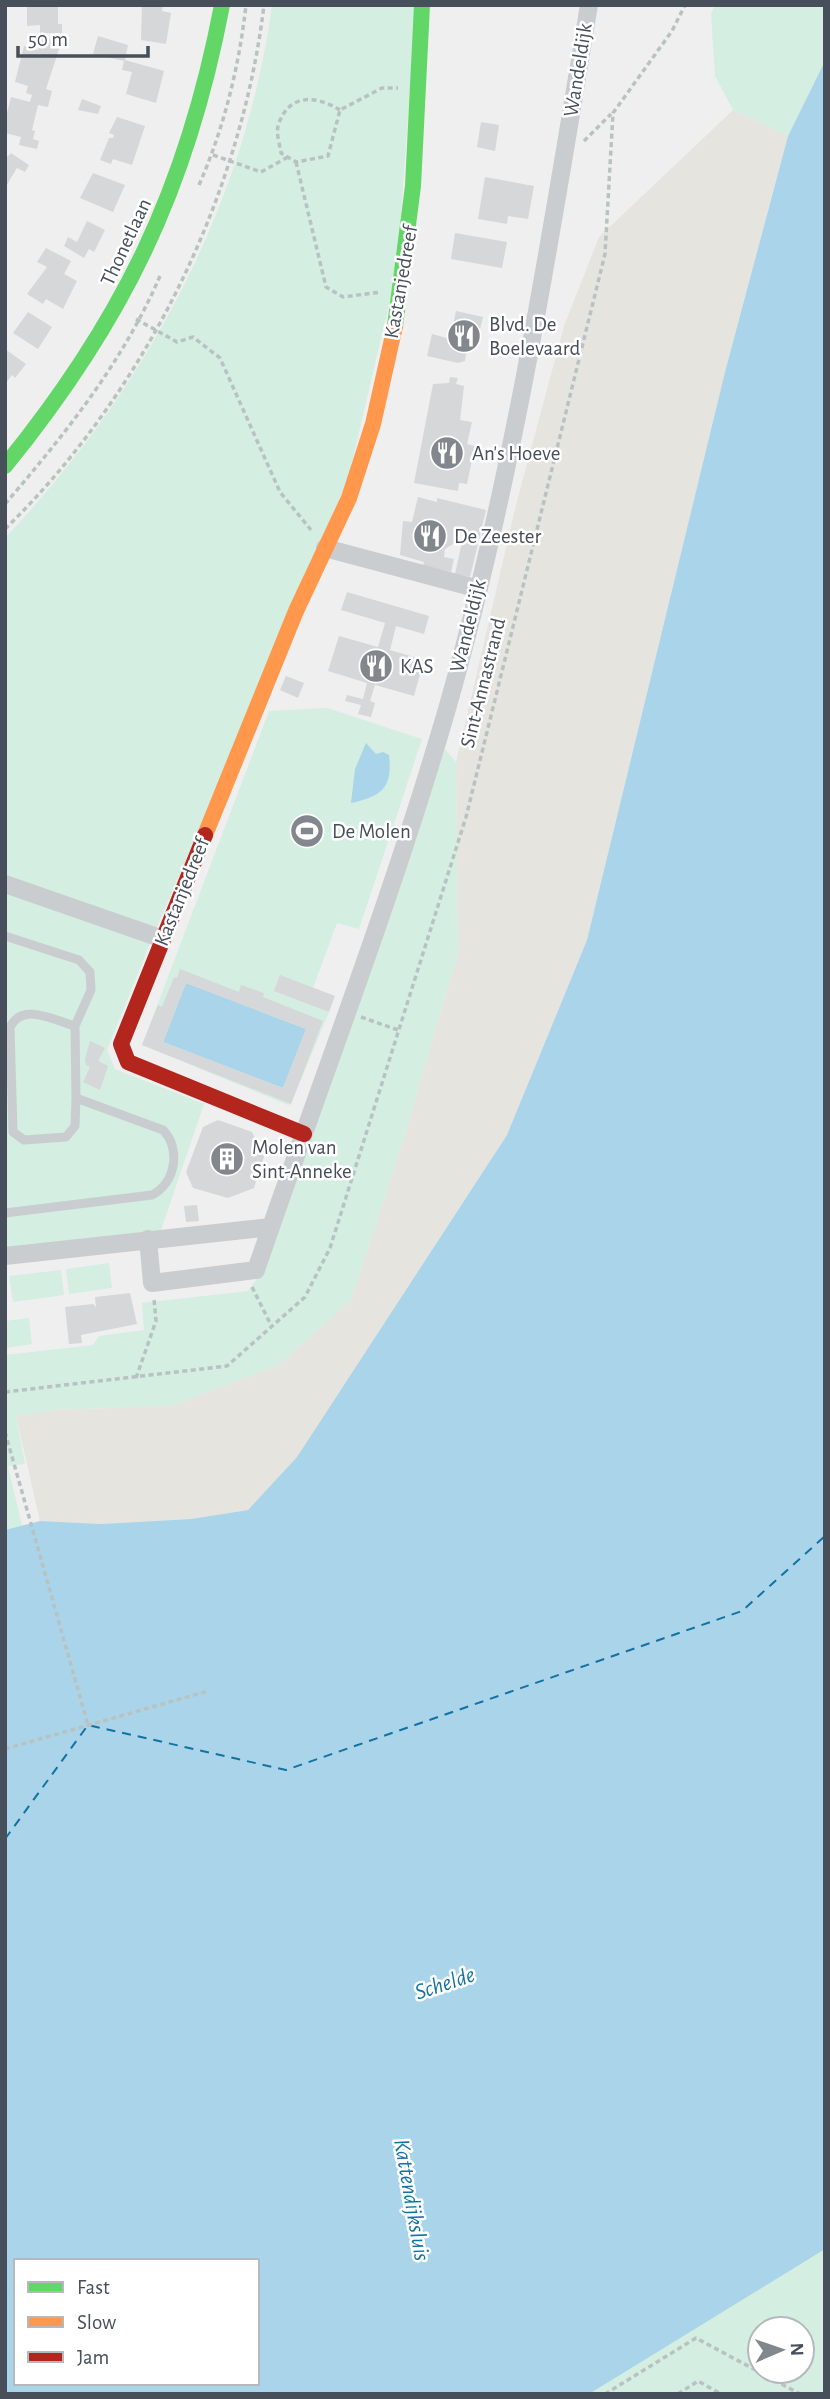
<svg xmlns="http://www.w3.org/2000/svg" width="830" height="2399" viewBox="0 0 830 2399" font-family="'Alegreya Sans',sans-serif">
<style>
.green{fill:#d4eee1;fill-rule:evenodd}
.sand{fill:#e6e4de}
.water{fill:#aad4ea;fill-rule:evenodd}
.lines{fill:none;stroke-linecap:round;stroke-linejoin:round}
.ferry{stroke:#1272a2;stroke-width:2;stroke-dasharray:9 7;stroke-linecap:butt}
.building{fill:#d6d7d9;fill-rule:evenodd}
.path{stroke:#b8c3c1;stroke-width:3.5;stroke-dasharray:5 3.5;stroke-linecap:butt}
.lane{stroke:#cacdd0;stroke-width:9}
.street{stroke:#cacdd0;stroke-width:18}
.fast{stroke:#63d668;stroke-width:16}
.slow{stroke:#ff974d;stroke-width:16}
.jam{stroke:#b3261e;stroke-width:16}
.labels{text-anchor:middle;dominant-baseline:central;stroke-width:5;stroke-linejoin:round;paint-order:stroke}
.street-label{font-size:21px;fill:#474f5a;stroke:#fff}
.poi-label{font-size:21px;fill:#474f5a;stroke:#fff;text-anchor:start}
.water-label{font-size:23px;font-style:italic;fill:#1272a2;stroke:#fff}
</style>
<rect width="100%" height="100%" fill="#efefef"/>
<path class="green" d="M272,5H416L397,271L348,479L148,948L107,1050L115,1069L204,1104L161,1230L5,1248V538C144,391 245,207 272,5Z
M715,5H825V61L788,136L733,110L715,76L711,14Z
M327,708L422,739L359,929L337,923L313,988L329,1012L291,1104L288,1105L142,1045L269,711Z
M444,748L456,762L458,953L401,1147L351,1300L279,1365L172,1406L51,1410L16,1416L25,1464L8,1466L22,1526L5,1530V1355L93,1345L99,1336L144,1330L142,1303L248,1291L260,1275Z
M109,1263L112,1288L69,1294L66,1269Z
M61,1270L64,1295L13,1302L9,1276Z
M29,1318L32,1344L5,1348V1321Z
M825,2249V2394H589L797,2264ZM760,2329H802V2371H760Z"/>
<path class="sand" d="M733,110L788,136L725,372L587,940L507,1135L297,1457L248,1510L191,1519L101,1524L40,1521L16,1416L51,1410L172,1406L279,1365L351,1300L401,1147L458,953L456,762L517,501L564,326L599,237Z"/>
<path class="water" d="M825,61V2249L589,2394H5V1530L40,1521L101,1524L191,1519L248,1510L297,1457L507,1135L587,940L725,372L788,136ZM16,2261H257V2383H16Z
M366,743L376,754L383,752L389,755C393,789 381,796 351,803L355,769Z
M186,983L306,1029L283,1088L163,1042Z"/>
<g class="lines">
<path class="ferry" d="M5,1839L88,1725L286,1770L742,1611L825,1536"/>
</g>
<path class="building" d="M27,5H58V24H62V33H40V25L27,26Z
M142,5H163L162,11L171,13L166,44L141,40Z
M98,36L128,45L125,60L164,71L156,103L126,94L132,72L122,70L124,61L93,54Z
M41,38L62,40L46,89L52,91L48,107L38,105L32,130L35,131L33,139L39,141L37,149L19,145L21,137L5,133V121L11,97L30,102L32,95L26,93L28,86L15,82L24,46L38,50Z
M82,99L101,106L98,114L78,110Z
M117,117L145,126L132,165L113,159L111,164L100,160L109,138H113L114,135L109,133Z
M481,122L499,125L495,151L477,147Z
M11,153L29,165L25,172L17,168L5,188V159Z
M93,173L125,185L113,212L80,198Z
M485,177L534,186L528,219L508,216L507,224L478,219Z
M87,221L105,230L94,252L89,249L84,258L64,246L68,237L77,242Z
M455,233L507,242L502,268L451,259Z
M46,248L71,261L64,274L77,281L63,309L46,299L43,304L27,294L47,267L37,262Z
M456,311L483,317L475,349L467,347L465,361L458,363L427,356L432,334L450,339Z
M28,312L52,327L38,349L13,333Z
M5,349L26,364L15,378L12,375L5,384Z
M450,377L458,378L456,384L464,386L460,420L472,422L467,444L475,446L467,484L459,483L458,491L414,483L433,384L449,383Z
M418,497L437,502V498L486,510L470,577L455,574L465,528L461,527L458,541L445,549L444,557L454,559L451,572L423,566L424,562L400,555L403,521L412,522Z
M347,592L429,616L424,634L396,626L390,650L424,660L414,696L375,685L370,701L375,703L371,717L358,714L361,705L345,701L347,695L363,699L367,683L328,671L339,636L378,647L385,623L341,610Z
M286,676L304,683L298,698L280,690Z
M180,969L239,992L241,985L264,993L263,997L323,1021L291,1104L142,1045L158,1005L162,1007L174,977L177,978ZM186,983L306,1029L283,1088L163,1042Z
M280,975L335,996L329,1012L274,991Z
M90,1041L105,1048L98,1061L108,1066L100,1090L83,1082L90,1067L86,1065L85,1059Z
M218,1120L252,1132L264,1157L254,1188L228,1198L193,1188L186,1172L203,1127Z
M197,1205L199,1221L186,1222L184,1206Z
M130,1293L137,1324L81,1335L82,1343L69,1344L65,1307L93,1304L96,1307L95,1297Z"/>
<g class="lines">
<path class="path" d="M340,110C316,95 288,93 278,126C276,134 280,145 281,153L296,162L328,156L340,110L382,88H398
M584,141L611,114
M213,155L261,172L288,157
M296,162L326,287L343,297L381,292
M199,185C224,128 239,67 246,5
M136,319L177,342L193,337L220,358L280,492L311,530
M5,504C66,433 123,362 160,276
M5,529C144,394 241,197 264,5
M361,1017L398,1030
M252,1287L272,1327
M136,1378L156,1321L154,1299
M5,1392L227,1366L305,1297L330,1248L466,817L605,254L613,113L672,31L685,5
M5,1432L88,1725
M5,1749L208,1691
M605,2394L696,2338L800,2394
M678,2394L698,2381L721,2394"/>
<path class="lane" d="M5,936L79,960L90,972L91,990L75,1026L76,1098L163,1130C181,1148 176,1183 152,1195L5,1213
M75,1026C54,1020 23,1002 10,1027L13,1132L24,1140L66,1137L75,1126L76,1098"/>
<path class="street" d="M325,548L479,589
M5,884L163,939
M148,1239L152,1283L256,1270C320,1083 392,899 447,709C513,479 550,241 589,5
M5,1256L271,1227"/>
<path class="fast" d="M395,326L413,186L422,5
M5,466C123,321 187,189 222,5"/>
<path class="slow" d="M205,835L296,611L349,498L373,424L395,326"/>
<path class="jam" d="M205,835L121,1044L128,1062L304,1134"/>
</g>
<defs>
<g id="restaurant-disc" transform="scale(1.75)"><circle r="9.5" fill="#82878e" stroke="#fff"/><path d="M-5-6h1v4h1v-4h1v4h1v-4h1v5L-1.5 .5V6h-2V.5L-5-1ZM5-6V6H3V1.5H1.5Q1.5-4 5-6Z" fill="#fff"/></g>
<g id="stadium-disc" transform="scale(1.75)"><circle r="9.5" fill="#82878e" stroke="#fff"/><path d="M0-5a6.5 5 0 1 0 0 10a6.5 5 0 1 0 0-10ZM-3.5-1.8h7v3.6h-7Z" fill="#fff"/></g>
<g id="building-disc" transform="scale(1.75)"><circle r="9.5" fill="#82878e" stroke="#fff"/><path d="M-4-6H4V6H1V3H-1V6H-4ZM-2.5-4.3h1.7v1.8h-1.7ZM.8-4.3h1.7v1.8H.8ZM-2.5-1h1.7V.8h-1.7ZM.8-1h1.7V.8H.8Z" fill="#fff"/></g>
</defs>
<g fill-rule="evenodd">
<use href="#restaurant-disc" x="464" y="336"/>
<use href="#restaurant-disc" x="447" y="453"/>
<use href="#restaurant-disc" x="430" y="536"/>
<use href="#restaurant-disc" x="376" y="666"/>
<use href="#stadium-disc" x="307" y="831"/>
<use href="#building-disc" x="227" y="1159"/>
</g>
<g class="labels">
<g class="street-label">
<text transform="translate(578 70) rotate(-81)">Wandeldijk</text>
<text transform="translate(126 242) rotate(-65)">Thonetlaan</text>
<text transform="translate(401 282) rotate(-80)">Kastanjedreef</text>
<text transform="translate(468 626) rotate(-76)">Wandeldijk</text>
<text transform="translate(483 683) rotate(-76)">Sint-Annastrand</text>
<text transform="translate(182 892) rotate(-68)">Kastanjedreef</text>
</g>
<g class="poi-label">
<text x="489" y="324">Blvd. De<tspan x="489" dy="24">Boelevaard</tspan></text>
<text x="472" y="453">An's Hoeve</text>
<text x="454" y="536">De Zeester</text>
<text x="400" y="666">KAS</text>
<text x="332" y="831">De Molen</text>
<text x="252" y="1147">Molen van<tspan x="252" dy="24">Sint-Anneke</tspan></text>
</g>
<g class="water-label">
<text transform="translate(445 1984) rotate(-18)">Schelde</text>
<text transform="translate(411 2200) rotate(80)">Kattendijksluis</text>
</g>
</g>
<rect width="830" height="2399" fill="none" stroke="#474f5a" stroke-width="14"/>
<rect x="14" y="2259" width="245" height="126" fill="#ffffff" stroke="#b5b9bd" stroke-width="2"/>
<rect x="28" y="2282" width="35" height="10" fill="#63d668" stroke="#b5b9bd" stroke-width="2"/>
<text x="77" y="2294" font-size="21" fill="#474f5a">Fast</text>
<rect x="28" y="2317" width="35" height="10" fill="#ff974d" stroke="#b5b9bd" stroke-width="2"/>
<text x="77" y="2329" font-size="21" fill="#474f5a">Slow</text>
<rect x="28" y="2352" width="35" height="10" fill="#b3261e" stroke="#b5b9bd" stroke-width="2"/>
<text x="77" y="2364" font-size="21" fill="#474f5a">Jam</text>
<g transform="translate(781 2350) rotate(88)"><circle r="33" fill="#ffffff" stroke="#b5b9bd" stroke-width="2"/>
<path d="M0-5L12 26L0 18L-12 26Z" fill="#82878e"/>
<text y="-10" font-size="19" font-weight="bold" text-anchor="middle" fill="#474f5a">N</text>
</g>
<path d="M18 46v10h130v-10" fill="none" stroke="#474f5a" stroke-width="3.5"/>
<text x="28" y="46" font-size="21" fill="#474f5a" stroke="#ffffff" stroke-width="5" paint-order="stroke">50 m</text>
</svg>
